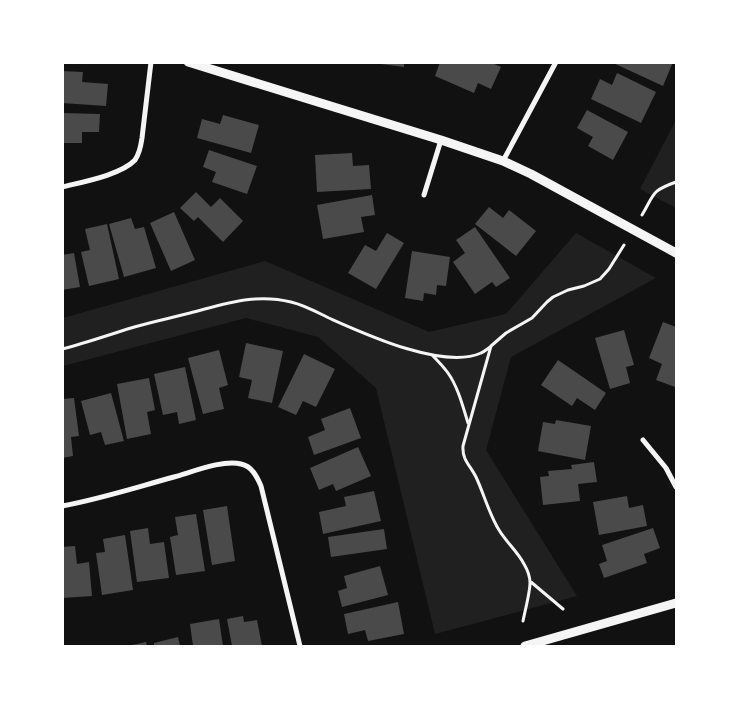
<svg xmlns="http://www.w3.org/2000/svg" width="739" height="709" viewBox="0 0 739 709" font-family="Rubik,sans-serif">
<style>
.green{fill:#202020}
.building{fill:#4a4a4a}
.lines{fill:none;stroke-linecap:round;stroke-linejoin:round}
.path{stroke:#f5f5f5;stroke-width:3}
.minor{stroke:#f5f5f5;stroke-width:5}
.tertiary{stroke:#f5f5f5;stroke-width:9}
</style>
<rect width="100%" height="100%" fill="#111"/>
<path class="green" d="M676,120V208L640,189Z
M576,233L656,278L511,357L486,450L577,596L435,634L376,388L318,337L246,318L63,366V318L265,261L429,332L506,314Z"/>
<path class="building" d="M382,62H404V67L381,64Z
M440,62H490L501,67L491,89L478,83L474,93L435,76Z
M611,62H673L663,86Z
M62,71L83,72L82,82L108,84L106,106L62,103Z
M617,73L656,92L641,123L591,99L600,79L612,85Z
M587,110L628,132L613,160L588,146L593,137L577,128Z
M62,113L100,114L99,132H82V143H62Z
M223,115L259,125L251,153L197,138L202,119L220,124Z
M209,150L257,166L247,194L212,182L216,172L203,167Z
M352,153L353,166L369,165L371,189L317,192L315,155Z
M196,192L211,207L220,198L243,221L223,242L198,217L194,221L180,208Z
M372,195L375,215L361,217L364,232L323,239L317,205Z
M489,207L503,218L509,210L536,231L516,256L475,224Z
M174,212L195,260L171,271L150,223Z
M131,218L135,229L144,227L156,268L124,277L109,224Z
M107,224L119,279L89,286L81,252L90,250L85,229Z
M475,227L510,278L496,287L492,282L475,294L453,262L465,253L456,240Z
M387,233L404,243L376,289L348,273L365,245L376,251Z
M412,251L450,257L446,286L437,285L436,295L424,293L423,301L405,298Z
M74,253L80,287L62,290V255Z
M663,322L676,327V381L675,387L656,380L662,364L649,358Z
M624,330L634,365L626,367L630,383L610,389L595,338Z
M246,343L283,351L272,403L248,398L252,380L239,377Z
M219,350L228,385L219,388L224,409L203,414L188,358Z
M304,354L335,369L316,407L303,401L296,415L278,407Z
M558,360L606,393L595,410L577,398L572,406L541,385Z
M185,367L196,420L179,424L177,412L163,415L154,374Z
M149,378L155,410L147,412L151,434L127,439L117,384Z
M111,393L124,441L105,445L101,432L90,435L81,401Z
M74,398L79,436L71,437L73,456L62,458V399Z
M350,408L361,438L314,455L308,437L325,430L321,419Z
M556,420L591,426L585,460L538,451L543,422L555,424Z
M358,447L371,476L336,491L333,484L319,490L310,468Z
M594,462L597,482L578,484L580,501L543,505L540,477L549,476L548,471L572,469L571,465Z
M374,491L381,521L323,534L319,512L346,506L344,497Z
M627,496L629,508L643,505L647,526L599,535L593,502Z
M227,506L235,561L212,565L203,510Z
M196,514L205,571L176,575L170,537L178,535L175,517Z
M148,528L150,544L164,542L169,578L137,582L130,531Z
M653,528L660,548L644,554L647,563L604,578L599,564L607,561L602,545Z
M384,529L387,549L331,557L328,537Z
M125,535L133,590L102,595L96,553L105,552L103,539Z
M75,546L77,564L89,562L92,596L62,598V547Z
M380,566L388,595L342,607L338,591L347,588L344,576Z
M398,602L404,634L368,641L365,630L348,634L344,614Z
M243,616L244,622L257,620L262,646H232L227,619Z
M219,619L223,646H193L190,624Z
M178,637L180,646H154V643Z
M146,642L147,646H128Z"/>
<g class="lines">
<path class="path" d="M642,215C655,193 651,191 676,182
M62,349C86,343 108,335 131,328C151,322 171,318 190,313C225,304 255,293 291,302C304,305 317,312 329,318C365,334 443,370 481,353C484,352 487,349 490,347
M432,355C438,361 443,366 448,373C458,387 463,407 468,423
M531,582L563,609
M523,621C525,611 530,592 530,583C530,577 527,569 524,564C517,551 507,543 499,530C489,514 484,494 476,477C470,465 462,460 463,446L491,346L506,333L532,318L547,302L553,297L568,290L584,286L600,279L609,269L624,245"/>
<path class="minor" d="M503,161L556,62
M62,187C82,182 121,175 135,160C140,153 141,145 142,138L151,62
M424,195L441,140
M643,440L666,468L676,487
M62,506C100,499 137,487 174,477C192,472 224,459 241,464C252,466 257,477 261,486L300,646"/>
<path class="tertiary" d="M188,62L441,140L503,161L531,174L676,253
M525,646L676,603"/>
</g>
<rect width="739" height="709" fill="none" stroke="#ffffff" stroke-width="128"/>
</svg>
